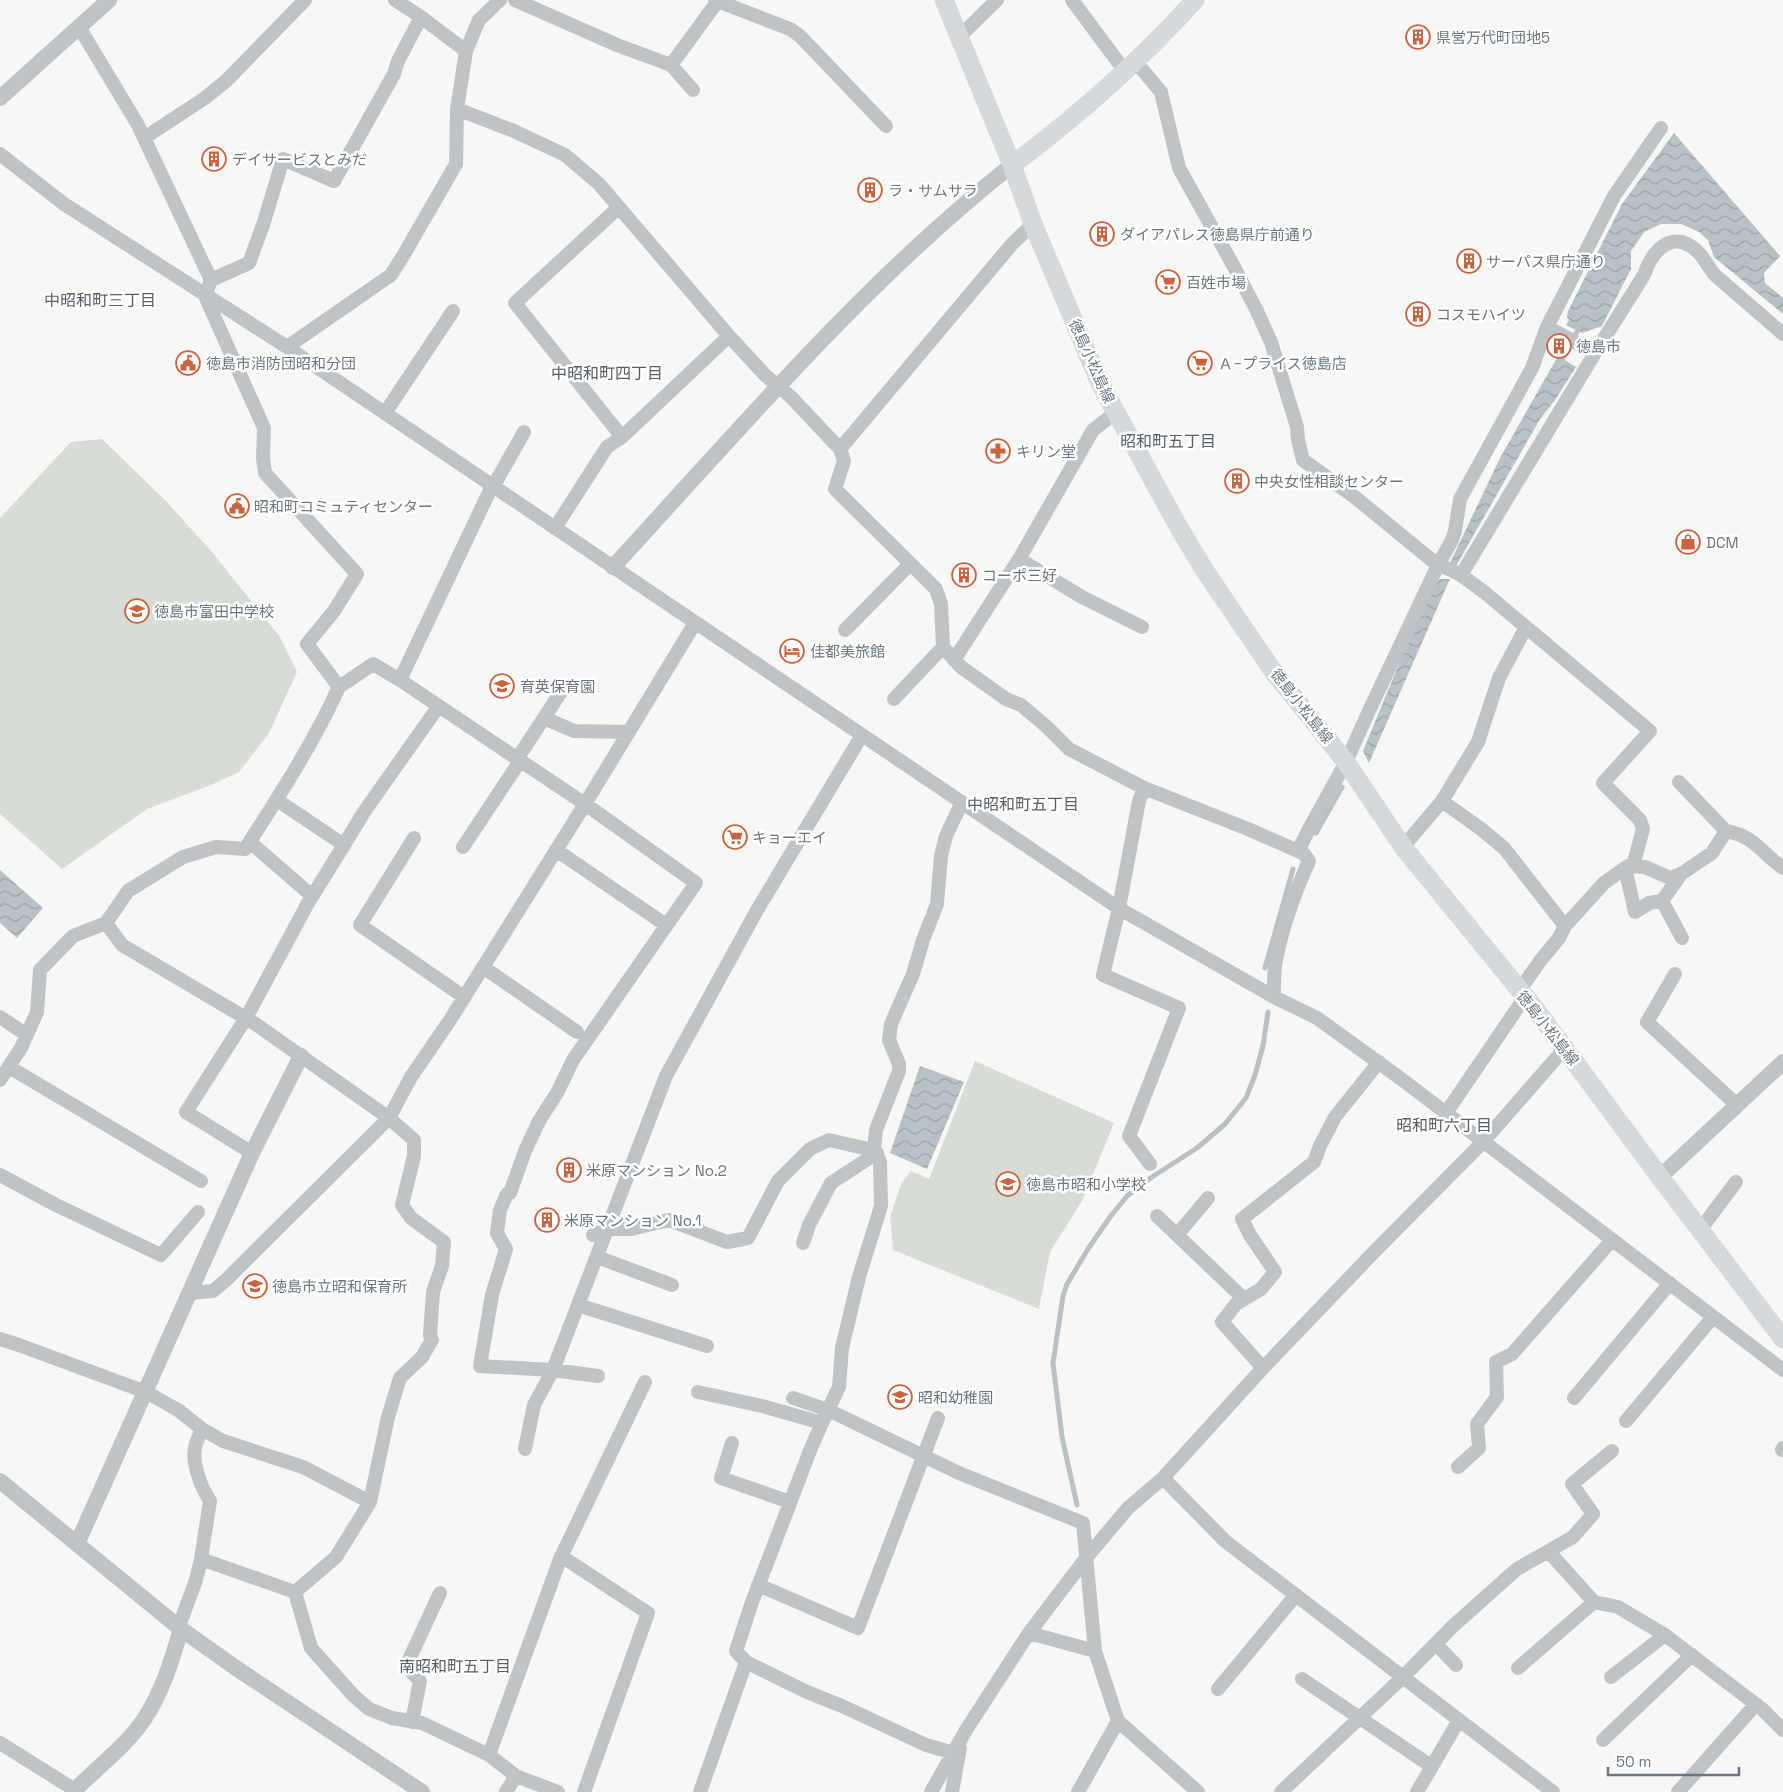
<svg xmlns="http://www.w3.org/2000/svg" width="1783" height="1792" viewBox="0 0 1783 1792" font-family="'Space Grotesk','Noto Sans JP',sans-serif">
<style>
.pitch{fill:#d7dcd5}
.water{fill:url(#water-waves)}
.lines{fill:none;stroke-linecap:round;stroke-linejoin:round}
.stream{stroke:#b8c1c5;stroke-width:5}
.minor{stroke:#bfc3c6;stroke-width:14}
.tertiary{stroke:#bfc3c6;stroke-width:16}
.secondary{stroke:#d5d9dc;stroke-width:19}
.labels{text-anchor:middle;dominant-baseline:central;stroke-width:5;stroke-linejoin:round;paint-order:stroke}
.poi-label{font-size:15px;fill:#6a7782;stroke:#fff;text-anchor:start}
.street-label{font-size:15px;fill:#6a7782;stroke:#fff}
.neighbourhood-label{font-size:16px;fill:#576068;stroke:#fff}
</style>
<defs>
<pattern id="water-waves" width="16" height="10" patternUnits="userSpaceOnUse" patternTransform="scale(1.25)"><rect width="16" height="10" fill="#b8c1c5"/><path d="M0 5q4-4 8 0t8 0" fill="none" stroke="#9aa2a5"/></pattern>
</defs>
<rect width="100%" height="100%" fill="#f7f7f5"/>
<path class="pitch" d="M102,439L165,500L212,552L280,637L297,672L269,733L239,772L211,785L147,809L62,869L0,814V518L71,442Z
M975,1061L1114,1123L1083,1199L1050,1252L1039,1309L893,1250L890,1217L901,1184L911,1171L929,1179Z"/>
<path class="water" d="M1674,133L1780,256L1764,273L1765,283L1783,298V314L1714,257L1708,240L1699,232L1681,224H1661L1644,232L1631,251V269L1602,326L1582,333L1566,325L1569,320L1567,317L1568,311L1622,204Z
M1558,356L1576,367L1555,400L1540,419L1456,566L1450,563L1500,458Z
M1439,579H1450L1369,763L1363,751L1415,625Z
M0,870L43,908L17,938L0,923Z
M920,1066L964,1082L927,1169L890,1153Z"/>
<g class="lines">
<path class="stream" d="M1559,365L1580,326
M1316,833L1342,787
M1265,968L1293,869
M1077,1505L1062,1437L1053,1363L1063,1296L1067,1284L1088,1249L1110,1217L1127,1196L1152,1177L1197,1148L1225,1124L1246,1098L1255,1075L1263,1046L1268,1012"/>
<path class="minor" d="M395,0L421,17L466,51
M515,0L617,45L671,65L717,2
M715,0L790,29L800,36L886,126
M1072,0L1124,70
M959,37L997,0
M1135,61L1161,92L1179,168L1233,265L1256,309L1271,342L1297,427L1298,440L1303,460L1356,498L1434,562L1461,575L1484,592L1650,731L1603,783L1640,820L1643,829L1633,866
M671,65L693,90
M457,109L514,131L565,155L599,184L729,336L765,375L791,397L840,449L844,461L835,489L936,589L941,604L943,647L961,667L1006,699L1021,705L1047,727L1069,749L1144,788L1248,829L1298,851
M144,138L205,98L227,80L305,0
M0,154L64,204L287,347L1120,909L1274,997L1317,1018L1400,1078L1783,1370
M618,208L515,303L622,437
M211,280L249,263L263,225L283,159L334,181L394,74L398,61L421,17
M1547,327L1595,353L1644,275C1653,248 1675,227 1700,254C1706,261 1709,269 1716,276C1738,295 1761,315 1783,334
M287,347L391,275L403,256L456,164L457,109L466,51L479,20L500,0
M385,413L453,311
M840,449L1012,244L1033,224
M493,487L524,432
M555,528L607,447L622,437L729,336
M1019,559L1082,597L1142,627
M1461,575L1595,353
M845,630L910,564
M954,660L1019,559L1093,430L1115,413
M400,680L492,486
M339,687L373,664L400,680L585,804L696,883L573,1060L557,1093L539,1121L525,1151L510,1193L507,1194L500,1210L497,1233L506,1249L492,1295L480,1366L553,1370L598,1376
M894,699L943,647
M544,718L574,731L628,732
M517,759L561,692
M1679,782L1726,831
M1144,788L1139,801L1119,908L1103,975L1179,1008L1129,1136L1150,1164
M277,800L344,845
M1442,801L1481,829L1504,848L1565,926
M414,838L360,925L464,997
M250,842L312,896
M463,847L520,761
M1403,847L1442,801L1478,742L1499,678L1526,627
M556,850L666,925
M1625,868L1635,912L1649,903L1662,901L1681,874
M1662,901L1682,938
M106,923L122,945L254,1023L389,1118L414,1140V1156L402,1205L411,1218L444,1242L442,1266L433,1292L430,1335L432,1340L422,1357L400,1378L388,1417L370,1502L336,1557L295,1592L201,1559L196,1580L179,1626
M483,967L577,1032
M1675,974L1647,1022L1737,1105
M1519,991L1540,961L1559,938L1565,926L1604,883L1628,866L1645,867L1670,878L1681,874L1712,853L1726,831C1755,836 1761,853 1783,868
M1274,997C1274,986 1274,975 1275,965C1281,932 1295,892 1309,861L1304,854L1298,851L1308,831L1346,762L1368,713L1438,565L1452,540L1455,531L1460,499L1532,368L1547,327L1614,196L1661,128
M0,1017L27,1035
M9,1067L201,1181
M0,1080L21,1048L37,1012L40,970L73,936L106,923L128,891L183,857L216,847L245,849C279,796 313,744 339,687L307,644L334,611L357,574L265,473L263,458L264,428L205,296L211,280L138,125L79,27
M1446,1113L1525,997
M252,1153L186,1112L246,1018L308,903L344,845L364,812L438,707
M0,1175L56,1205L161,1255L198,1212
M1157,1216L1244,1299
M1700,1230L1736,1182
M593,1235L608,1229H631L669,1220L727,1242L748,1238L778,1181L810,1149L829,1140L868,1149H874
M1177,1235L1208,1198
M803,1243L809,1225L831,1183L877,1153
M597,1257L672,1285
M190,1293L213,1291L226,1280L389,1118L411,1077L450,1020L585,804L695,623
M578,1305L707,1346
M0,1339L19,1345L146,1392L178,1410L202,1429L223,1441L303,1467L370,1502
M1263,1368L1222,1322L1236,1304L1261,1289L1275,1272L1250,1235L1242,1219L1314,1162L1320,1146L1335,1117L1379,1062
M698,1392L762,1406L822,1423L828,1410L959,1473L1083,1523L1095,1651L1118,1721L1198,1792
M793,1398L828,1410L839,1387L842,1348L859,1277L881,1206L880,1162L874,1149L876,1130L899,1071V1064L889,1040L891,1024L913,974L923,940L937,904L941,856L946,836L962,802
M1574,1398L1670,1283
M1626,1421L1713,1317
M732,1443L721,1478L790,1502
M525,1449L534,1405L553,1370L666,1076L756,912L862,735
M1782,1450L1783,1448
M1458,1467L1479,1448L1477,1424L1497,1397L1496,1362L1512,1354L1612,1240
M1163,1478L1225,1541L1553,1792
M1549,1552L1594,1602L1618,1607L1665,1635L1762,1709L1783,1730
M561,1556L648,1613L584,1792
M201,1559L210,1501C201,1487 192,1464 195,1448C196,1441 200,1435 202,1429
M758,1585L858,1628L938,1418
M295,1592L311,1648L353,1695L369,1709L392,1718L422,1723L489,1755
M1029,1633L1095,1651
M1436,1644L1456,1665
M746,1662L807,1692L842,1706L926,1745L954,1753
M1518,1668L1594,1602
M1611,1677L1665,1635
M1302,1679L1431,1766
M1218,1689L1296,1595
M412,1722L420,1681L406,1666L440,1593
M1603,1740L1692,1655
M0,1743L75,1790
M516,1776L558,1792
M506,1792L516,1776L489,1755L560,1559L645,1382
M700,1792L746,1662L736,1651L751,1605L811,1448L822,1423
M931,1792L966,1730L1029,1633L1086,1558L1128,1508L1163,1478L1263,1368L1374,1252L1483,1142L1565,1048
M952,1792L960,1748
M1078,1792L1118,1721
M1281,1792L1403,1677L1452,1627L1517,1569L1573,1537L1593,1514L1572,1484L1612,1451
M1417,1792L1459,1720
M1678,1792L1756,1704"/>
<path class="tertiary" d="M0,98L109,0
M613,567C741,428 864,282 1012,165
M1660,1177L1783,1062
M0,1481L181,1629L236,1668L422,1792
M77,1544L252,1153L301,1056
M73,1792C96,1768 124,1748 143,1721C162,1693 172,1660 181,1629"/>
<path class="secondary" d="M944,0L1012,165L1033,224L1100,383L1178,526L1205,571L1273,671L1346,762L1403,847L1536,1010L1660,1177L1783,1339
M1012,165C1078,116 1140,61 1195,0"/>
</g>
<defs>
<g id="building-ring" transform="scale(1.25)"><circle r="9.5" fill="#fff" stroke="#cc6340" stroke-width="1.5"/><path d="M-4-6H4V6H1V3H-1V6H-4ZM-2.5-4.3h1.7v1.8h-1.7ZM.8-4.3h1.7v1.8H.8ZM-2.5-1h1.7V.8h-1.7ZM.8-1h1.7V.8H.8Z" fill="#cc6340"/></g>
<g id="supermarket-ring" transform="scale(1.25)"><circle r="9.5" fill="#fff" stroke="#cc6340" stroke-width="1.5"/><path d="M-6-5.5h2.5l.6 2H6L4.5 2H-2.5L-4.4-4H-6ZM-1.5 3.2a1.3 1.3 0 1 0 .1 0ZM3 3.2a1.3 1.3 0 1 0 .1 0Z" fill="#cc6340"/></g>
<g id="civic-ring" transform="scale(1.25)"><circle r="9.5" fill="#fff" stroke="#cc6340" stroke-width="1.5"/><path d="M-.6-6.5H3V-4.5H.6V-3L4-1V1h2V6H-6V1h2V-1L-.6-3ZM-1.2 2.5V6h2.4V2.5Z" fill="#cc6340"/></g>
<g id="pharmacy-ring" transform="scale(1.25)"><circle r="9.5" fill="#fff" stroke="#cc6340" stroke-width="1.5"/><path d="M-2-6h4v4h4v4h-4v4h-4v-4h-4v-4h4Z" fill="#cc6340"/></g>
<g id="shop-ring" transform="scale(1.25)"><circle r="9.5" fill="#fff" stroke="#cc6340" stroke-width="1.5"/><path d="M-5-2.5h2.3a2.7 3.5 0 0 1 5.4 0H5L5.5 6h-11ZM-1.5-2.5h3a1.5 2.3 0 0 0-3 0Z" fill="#cc6340"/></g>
<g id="school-ring" transform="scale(1.25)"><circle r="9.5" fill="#fff" stroke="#cc6340" stroke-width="1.5"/><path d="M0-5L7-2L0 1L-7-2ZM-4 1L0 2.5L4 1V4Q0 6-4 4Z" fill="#cc6340"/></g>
<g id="hotel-ring" transform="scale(1.25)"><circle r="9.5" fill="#fff" stroke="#cc6340" stroke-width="1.5"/><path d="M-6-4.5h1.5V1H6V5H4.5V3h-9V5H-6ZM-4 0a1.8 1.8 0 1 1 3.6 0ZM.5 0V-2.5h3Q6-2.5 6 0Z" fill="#cc6340"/></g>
</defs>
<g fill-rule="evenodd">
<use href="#building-ring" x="1418" y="37"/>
<use href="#building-ring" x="214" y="159"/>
<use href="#building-ring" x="870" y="190"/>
<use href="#building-ring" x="1102" y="234"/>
<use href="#building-ring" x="1469" y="261"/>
<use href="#supermarket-ring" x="1168" y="282"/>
<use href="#building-ring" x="1418" y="314"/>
<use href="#building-ring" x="1559" y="346"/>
<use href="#civic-ring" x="188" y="363"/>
<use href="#supermarket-ring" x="1200" y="363"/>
<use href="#pharmacy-ring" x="998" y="451"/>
<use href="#building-ring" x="1237" y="481"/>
<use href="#civic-ring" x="237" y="506"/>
<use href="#shop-ring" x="1688" y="542"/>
<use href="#building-ring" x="964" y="575"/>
<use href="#school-ring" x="137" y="611"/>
<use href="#hotel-ring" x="792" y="651"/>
<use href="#school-ring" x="502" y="686"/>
<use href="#supermarket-ring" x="735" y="837"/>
<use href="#building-ring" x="569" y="1170"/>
<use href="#school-ring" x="1008" y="1184"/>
<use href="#building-ring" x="547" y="1220"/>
<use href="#school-ring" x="255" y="1286"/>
<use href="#school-ring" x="900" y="1397"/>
</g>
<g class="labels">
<g class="poi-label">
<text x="1436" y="37">県営万代町団地5</text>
<text x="232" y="159">デイサービスとみだ</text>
<text x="888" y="190">ラ・サムサラ</text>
<text x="1120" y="234">ダイアパレス徳島県庁前通り</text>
<text x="1486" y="261">サーパス県庁通り</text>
<text x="1186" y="282">百姓市場</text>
<text x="1436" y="314">コスモハイツ</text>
<text x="1576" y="346">徳島市</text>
<text x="206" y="363">徳島市消防団昭和分団</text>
<text x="1218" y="363">Ａ−プライス徳島店</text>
<text x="1016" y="451">キリン堂</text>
<text x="1254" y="481">中央女性相談センター</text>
<text x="254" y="506">昭和町コミュティセンター</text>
<text x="1706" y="542">DCM</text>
<text x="982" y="575">コーポ三好</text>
<text x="154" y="611">徳島市富田中学校</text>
<text x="810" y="651">佳都美旅館</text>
<text x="520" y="686">育英保育園</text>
<text x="752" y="837">キョーエイ</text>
<text x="586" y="1170">米原マンション No.2</text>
<text x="1026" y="1184">徳島市昭和小学校</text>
<text x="564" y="1220">米原マンション No.1</text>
<text x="272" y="1286">徳島市立昭和保育所</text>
<text x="918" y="1397">昭和幼稚園</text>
</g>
<g class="street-label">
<text transform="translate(1092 361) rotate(66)">徳島小松島線</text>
<text transform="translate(1302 706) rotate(52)">徳島小松島線</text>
<text transform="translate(1548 1028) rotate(52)">徳島小松島線</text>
</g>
<g class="neighbourhood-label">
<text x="100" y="300">中昭和町三丁目</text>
<text x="607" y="373">中昭和町四丁目</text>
<text x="1168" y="441">昭和町五丁目</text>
<text x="1023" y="804">中昭和町五丁目</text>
<text x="1444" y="1125">昭和町六丁目</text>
<text x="455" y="1666">南昭和町五丁目</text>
</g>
</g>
<path d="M1608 1767v8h131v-8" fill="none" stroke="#6a7782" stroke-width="2.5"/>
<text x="1616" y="1767" font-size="15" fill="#6a7782" stroke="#ffffff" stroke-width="4" paint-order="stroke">50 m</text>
</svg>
